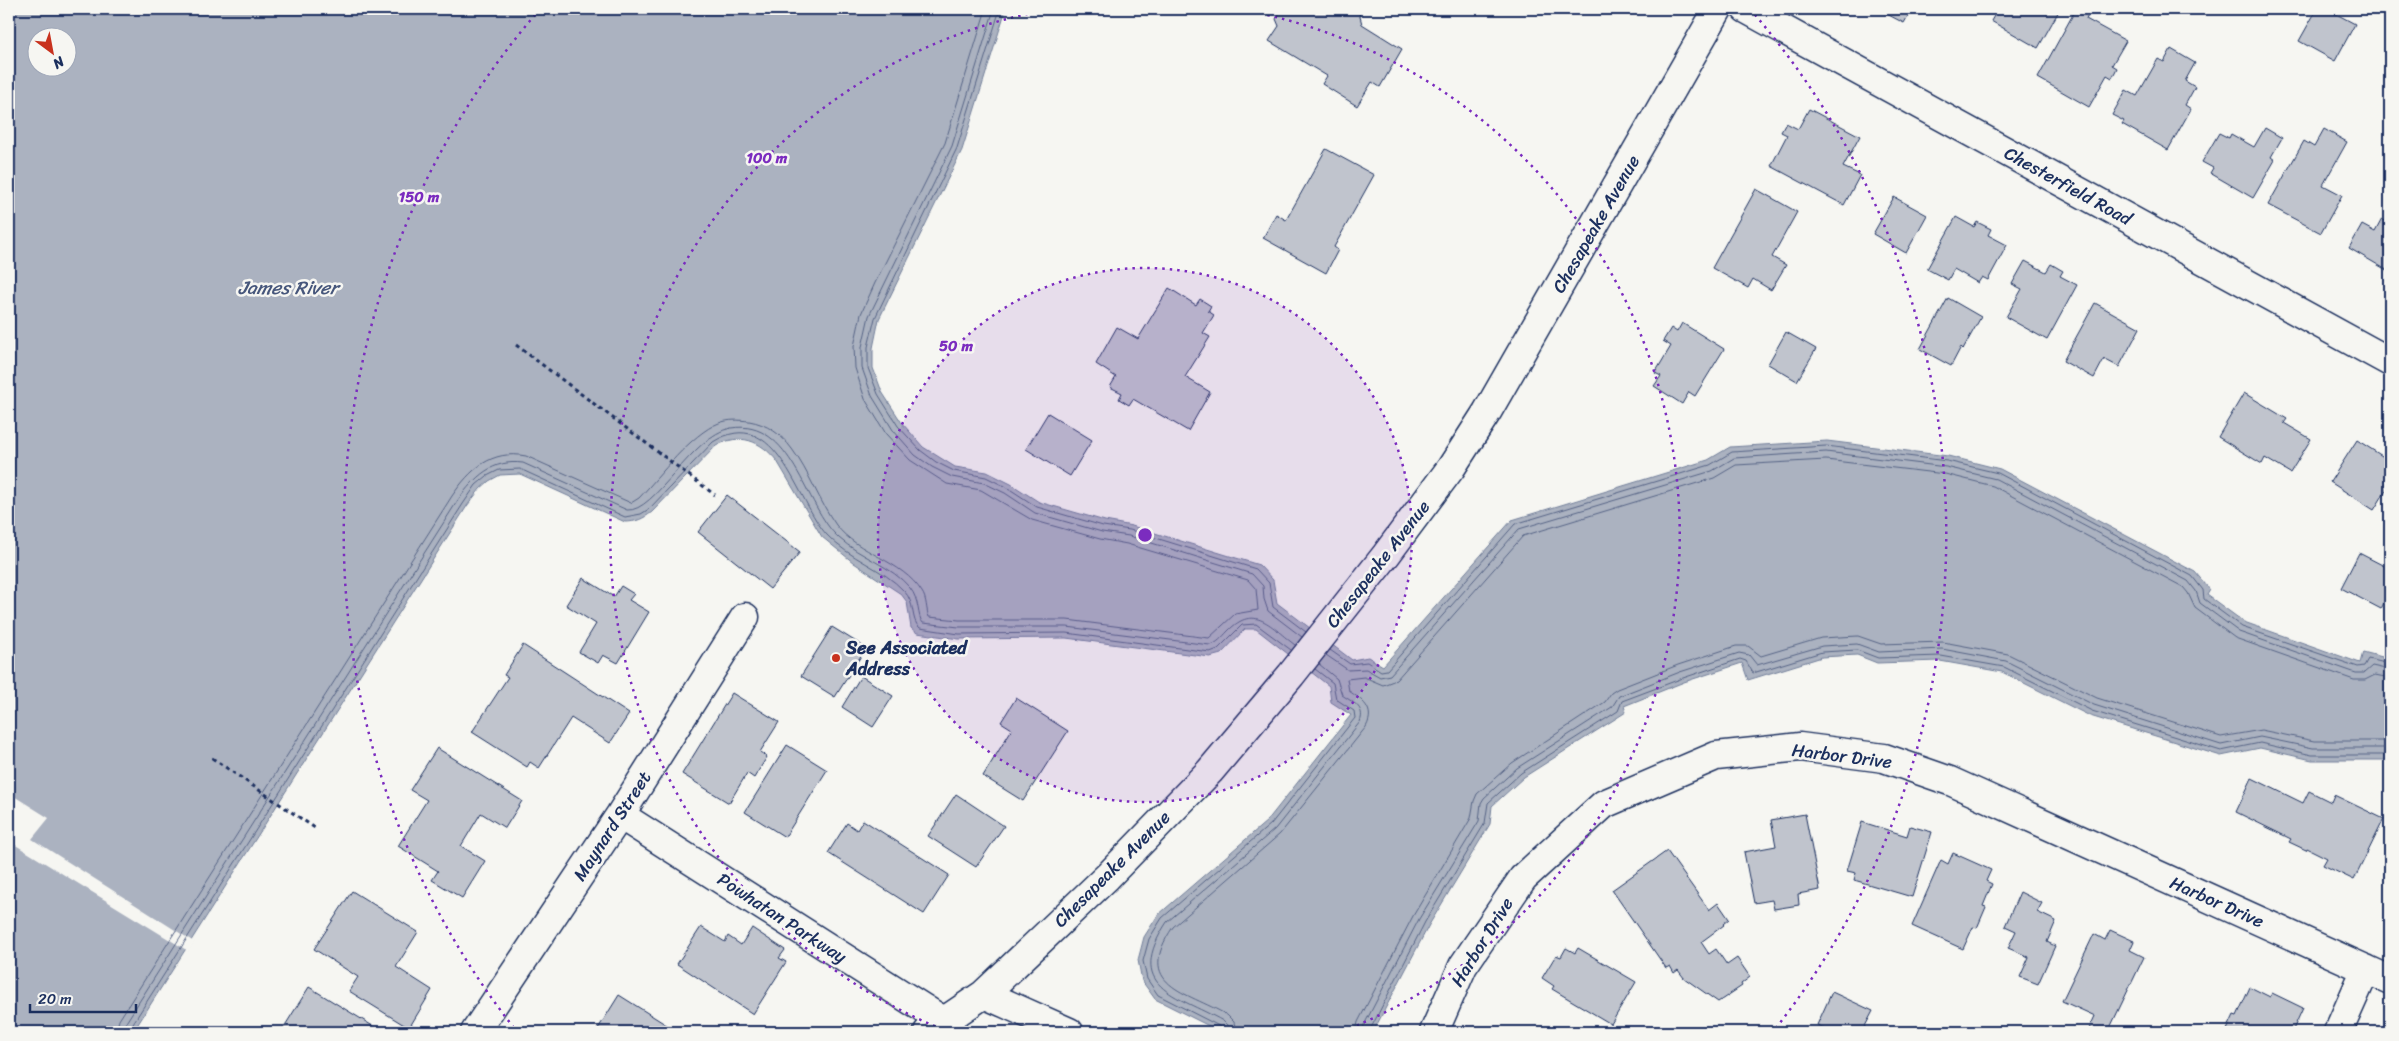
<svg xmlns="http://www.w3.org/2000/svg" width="2399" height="1041" viewBox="0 0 2399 1041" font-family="Sriracha,sans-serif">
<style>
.water{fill:#abb2c0;stroke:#717e99;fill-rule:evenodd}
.pier{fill:#f6f6f2}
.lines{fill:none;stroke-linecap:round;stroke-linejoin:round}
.shore{stroke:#556385;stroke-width:1}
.building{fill:#c0c4cd;stroke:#1b2f5e}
.minor-casing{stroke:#1b2f5e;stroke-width:31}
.secondary-casing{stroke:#1b2f5e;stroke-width:31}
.path{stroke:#1b2f5e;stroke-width:3;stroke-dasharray:4 4;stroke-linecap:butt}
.minor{stroke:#f6f6f2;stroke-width:28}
.secondary{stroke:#f6f6f2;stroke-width:28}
.ring{fill:none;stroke:#7b2cbf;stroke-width:2.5;stroke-dasharray:2.5 5}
.poi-dot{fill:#c8321e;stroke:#f6f6f2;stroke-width:2}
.labels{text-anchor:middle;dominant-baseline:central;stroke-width:5;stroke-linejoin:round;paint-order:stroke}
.street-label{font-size:18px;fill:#1b2f5e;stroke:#f6f6f2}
.poi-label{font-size:18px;font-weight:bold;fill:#1b2f5e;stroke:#f6f6f2;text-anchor:start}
.water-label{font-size:19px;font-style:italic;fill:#46567b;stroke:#f6f6f2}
.centre{fill:#7b2cbf;stroke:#f6f6f2;stroke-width:2.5}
.ring-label{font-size:15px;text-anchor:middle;font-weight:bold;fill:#7b2cbf;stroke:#f6f6f2;stroke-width:5;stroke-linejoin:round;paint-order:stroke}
</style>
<rect width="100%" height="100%" fill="#f6f6f2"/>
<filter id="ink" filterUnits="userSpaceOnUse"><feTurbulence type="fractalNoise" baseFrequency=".02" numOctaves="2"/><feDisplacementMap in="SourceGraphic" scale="10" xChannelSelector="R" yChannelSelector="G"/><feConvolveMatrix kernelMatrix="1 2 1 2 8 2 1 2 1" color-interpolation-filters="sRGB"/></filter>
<g filter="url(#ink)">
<path class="water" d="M9,9H1006L962,150L879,319L873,348V368L882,392L902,423L923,447L955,467L987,472L1011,484L1039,502L1105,521L1132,526L1259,565L1273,580L1277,603L1352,660L1368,657L1383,666L1512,520L1708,460L1730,447L1827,441L1948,456L2000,469L2195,572L2210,590L2207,595L2244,622L2360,663L2363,652L2390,659V760H2312L2260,748L2221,756L2090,716L2002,672L1940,661L1877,663L1857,655L1822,657L1748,680L1742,663L1684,682L1624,706L1626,712L1524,777L1492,806L1490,824L1429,925L1373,1032H1221L1155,999L1142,981L1138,960L1144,937L1158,915L1267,821L1351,715L1331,702L1329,686L1256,629H1245L1221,654L1210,657L1066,638L959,639L917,633L911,628L907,602L901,594L854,563L822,537L777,461C761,441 740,432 716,446L652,512C643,519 636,522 625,522L520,474L500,475L489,481L480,489L467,506L133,1032H9ZM38,38H68V68H38Z"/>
<path class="pier" d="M9,793L49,818L32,839L194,942L188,951L9,841Z"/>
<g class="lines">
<path class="shore" d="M994,9L952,146L869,316L862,347V368L872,396L893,430L915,455L932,467L952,477L984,483L1005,493L1035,513L1102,532L1129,536L1252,574L1263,586L1264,599L1268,611L1302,637
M1000,9L957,148L875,318L868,347V368L878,394L898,426L920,450L936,462L954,471L986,477L1008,488L1037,507L1103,526L1130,530L1256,569L1269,583L1273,607L1306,632
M1330,650L1350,664L1367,662L1381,671L1387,670L1515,524L1710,465L1732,452L1826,446L1947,461L1998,473L2192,576L2203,590L2204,599L2242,627L2358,667L2364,666L2368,659L2390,664
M1326,655L1348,670L1366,669L1380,677L1390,675L1519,529L1712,471L1734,458L1826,452L1946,467L1996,479L2188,581L2196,591L2200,603L2239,632L2356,673H2364L2372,666L2390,670
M116,1032L119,1020L452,496C470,470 491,449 526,456L631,503L639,498C660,476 691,434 719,423C729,419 739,420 749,421C767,424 781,434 792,449C809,472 819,501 836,525C858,554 902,560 922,592C927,599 926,610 929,617L959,620H1067L1209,638L1235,614L1258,610L1256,589L1248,580L1127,544L1100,539L1032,520L981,490L947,484L910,460L886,434L865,399L855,368L854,346L861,314L875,283L945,143L986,9
M123,1032L125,1024L458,500C475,477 492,459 523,463L627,510C655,513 692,435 731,428C793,418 804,507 839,538C860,557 892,566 910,588C920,600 917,617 923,623L959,627H1067L1210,645C1217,644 1222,637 1228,631C1255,603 1271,627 1295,645
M130,1032V1028L463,504L476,485L487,476L499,470L520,469L625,517L641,514L649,509L713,442C777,402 797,503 827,535C849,559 883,568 904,591C916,603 910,620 920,628L959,634L1066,633L1210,652L1218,649L1242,625L1256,624L1291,650
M1222,1032L1219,1026L1158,995L1147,979L1143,961L1149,939L1162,918L1271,824L1355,718L1354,711L1336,699L1333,683L1315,669
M1228,1032L1227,1025L1223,1021C1175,994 1124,988 1167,922L1275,829L1360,722C1366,707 1352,702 1342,695L1337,679L1319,664
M1236,1032L1234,1022L1227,1015C1186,991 1133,986 1173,927L1280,834L1366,727C1376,709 1362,700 1349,691L1347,679L1364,677L1383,685L1396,680L1523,536L1714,478L1736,465L1826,460L1945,474L1993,486L2183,587L2188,593L2195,608L2235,638L2354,680H2365L2375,675L2390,678
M1356,1032L1358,1022L1413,916L1471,818L1474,801L1477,794L1512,763L1605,702L1611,693L1617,689L1678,665L1736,646H1748L1761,656L1821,638L1858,636L1881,644L1943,642L2008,654L2097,698L2221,737L2261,730L2314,741H2390
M1363,1032L1364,1025L1419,919L1479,821L1481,803L1484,798L1517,768L1612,707L1619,696L1680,672L1739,653L1749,655L1757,665L1822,646L1857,644L1879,652L1942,649L2006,661L2094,705L2221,745L2260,737L2313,748H2390
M1369,1032L1425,922L1485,823L1488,803L1521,773L1618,711L1622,701L1683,678L1740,659L1746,661L1753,673L1822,652L1857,650L1878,658L1941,656L2004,667L2092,711L2221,751L2260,743L2312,755H2390"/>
</g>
<path class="building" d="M1282,9H1352L1359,13L1362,24L1402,49L1380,87L1372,82L1357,106L1322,84L1327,76L1269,41L1279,26L1276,19Z
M1877,9H1912L1904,23Z
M1998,9H2060L2038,48L1991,21Z
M2076,9L2088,14L2086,19L2126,41L2112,65L2117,68L2112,78L2107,75L2089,107L2038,78Z
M2317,9H2327L2355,24L2335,61L2299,41Z
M2171,49L2195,63L2185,81L2195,87L2185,105L2191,109L2168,150L2122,124L2124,121L2112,115L2126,90L2137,96L2158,59L2164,62Z
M1809,109L1860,136L1843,167L1860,175L1844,205L1771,166L1787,135L1781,132L1786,123L1798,129Z
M2265,128L2282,138L2271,157L2275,160L2253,198L2210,173L2213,168L2202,162L2219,133L2229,138L2231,134L2254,147Z
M2324,129L2347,142L2323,185L2342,195L2321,233L2268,205L2304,141L2314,147Z
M1326,149L1374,175L1334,247L1338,250L1326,273L1263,238L1276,214L1286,220Z
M1756,189L1797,212L1772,257L1786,265L1771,290L1753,279L1748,288L1712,268Z
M1894,197L1927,215L1906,253L1873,234Z
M1956,217L1974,227L1977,222L1991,229L1988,235L2007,245L1988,280L1982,277L1978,283L1954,269L1948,280L1927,269Z
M2382,219L2390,224V272L2349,248L2362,225L2375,232Z
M2025,261L2046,272L2051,264L2063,271L2060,276L2077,285L2047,340L2006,317L2022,289L2012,284Z
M1169,288L1196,305L1200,299L1211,306L1208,311L1214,315L1203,333L1210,337L1185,377L1210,392L1188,431L1133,399L1129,405L1119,399L1122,393L1110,387L1116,377L1096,364L1117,327L1138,339Z
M1948,298L1981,317L1963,349L1961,347L1951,366L1920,349Z
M2095,303L2140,328L2119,367L2104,359L2094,378L2063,361Z
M1682,323L1724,349L1695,396L1689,392L1682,404L1654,386L1661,376L1655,373L1671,346L1663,341L1671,328L1677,332Z
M1786,332L1816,349L1797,381L1768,364Z
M2244,393L2287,419L2284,423L2311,439L2290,473L2265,458L2262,464L2218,437Z
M1048,413L1092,440L1070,476L1026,449Z
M2357,440L2390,461V484L2374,510L2330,482Z
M727,495L800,552L770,589L698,532Z
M2359,553L2390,569V591L2381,609L2341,588Z
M583,578L614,597L621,586L634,594L629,600L649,612L618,663L603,655L598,663L579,652L596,624L566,605Z
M832,627L866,648L835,697L801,676Z
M523,645L629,714L610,743L571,718L539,768L530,762L527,767L472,732L508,677L504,675Z
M861,676L893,696L873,727L842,707Z
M732,693L779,722L760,752L767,757L754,778L747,773L729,803L682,774Z
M1016,698L1068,731L1023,801L983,776L1012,729L1001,722Z
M787,745L827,770L785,837L745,812Z
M437,748L522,801L505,828L481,813L461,846L485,861L462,898L432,880L438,871L398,846L427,800L410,790Z
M2252,778L2303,803L2309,791L2331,802L2334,795L2384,819L2354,880L2323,865L2327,858L2307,848L2306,850L2289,842L2291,839L2236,812Z
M956,794L1004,826L976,867L928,836Z
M1805,814L1820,890L1798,894L1799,905L1774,909L1772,900L1754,903L1744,852L1776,846L1771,820Z
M863,820L949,875L924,914L828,853L847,823L857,830Z
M1862,822L1907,836L1910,826L1932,832L1912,897L1854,880L1856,873L1847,871Z
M1667,851L1709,910L1718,903L1729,919L1723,924L1724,925L1701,942L1709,954L1716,949L1727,965L1737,958L1750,977L1741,984L1742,986L1718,1002L1684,978L1678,970L1674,973L1670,966L1666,968L1612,890Z
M1953,853L1991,870L1986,881L1992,884L1983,906L1986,907L1977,928L1973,927L1963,949L1912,926L1941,860L1948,864Z
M352,891L418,932L396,967L432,990L409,1028L349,991L358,977L314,949Z
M2020,892L2042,903L2037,912L2056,921L2047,942L2055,946L2038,984L2020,977L2029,957L2008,948L2016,931L2005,926Z
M701,927L725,942L728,936L741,945L752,928L785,950L779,958L786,962L753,1014L677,964Z
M2110,930L2134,941L2130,950L2144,957L2108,1032H2097L2089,1029L2095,1016L2062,1001L2094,934L2105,940Z
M1566,948L1575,953L1578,948L1636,982L1611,1024L1552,989L1554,986L1542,978L1556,955L1561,957Z
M309,987L376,1028L374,1032H281Z
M2250,987L2270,997L2272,993L2303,1008L2292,1032H2226L2234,1015L2237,1016Z
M1832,992L1873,1011L1862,1032H1833L1817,1025Z
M619,995L673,1029L671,1032H596Z
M1669,1026L1681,1032H1665Z"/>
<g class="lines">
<g class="minor-casing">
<path id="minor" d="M1746,9L2390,362
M620,815L945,1022
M475,1032L620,815L745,617
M1434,1032L1463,966L1523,878L1604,804L1716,756L1800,747L1884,758L1950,781L2390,980
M2338,1032L2366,969"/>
</g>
<g class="secondary-casing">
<path id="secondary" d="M984,994L1069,1032
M928,1032L984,994L1107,877L1210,771L1291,675L1386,555L1451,468L1487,412L1718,9"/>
</g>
<path class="path" d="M516,345L715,495
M212,758L315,828"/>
<use href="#minor" class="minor"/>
<use href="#secondary" class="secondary"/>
</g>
</g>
<circle cx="1145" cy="535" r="267" fill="#7b2cbf" fill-opacity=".12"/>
<g class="ring">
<circle cx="1145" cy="535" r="267"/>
<path d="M949 1032A534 534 0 0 1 1052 9M1238 9A534 534 0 0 1 1341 1032"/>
<path d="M514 1028A801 801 0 0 1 540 9M1750 9A801 801 0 0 1 1776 1028"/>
</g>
<circle class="poi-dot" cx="836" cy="658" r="5"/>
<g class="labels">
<g class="street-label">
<text transform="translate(2068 186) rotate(29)">Chesterfield Road</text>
<text transform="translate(1596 224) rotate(-60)">Chesapeake Avenue</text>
<text transform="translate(1378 564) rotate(-52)">Chesapeake Avenue</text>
<text transform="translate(1842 756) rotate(7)">Harbor Drive</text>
<text transform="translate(612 826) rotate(-57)">Maynard Street</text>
<text transform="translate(1112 869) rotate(-45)">Chesapeake Avenue</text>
<text transform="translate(2217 902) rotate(24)">Harbor Drive</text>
<text transform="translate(782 918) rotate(33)">Powhatan Parkway</text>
<text transform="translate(1482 942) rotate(-58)">Harbor Drive</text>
</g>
<g class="poi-label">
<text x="846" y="648">See Associated<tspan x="846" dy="21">Address</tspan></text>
</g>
<g class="water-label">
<text x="288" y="287">James River</text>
</g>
</g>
<circle cx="1145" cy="535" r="8" class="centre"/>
<g class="ring-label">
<text x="767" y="163">100 m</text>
<text x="419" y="202">150 m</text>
<text x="956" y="351">50 m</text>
</g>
<rect width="2399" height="1041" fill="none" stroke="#f6f6f2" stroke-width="30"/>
<rect x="15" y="15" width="2369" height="1011" fill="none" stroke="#1b2f5e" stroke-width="2" filter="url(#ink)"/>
<g transform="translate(52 52) rotate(148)"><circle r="24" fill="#f6f6f2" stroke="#9ea6b7"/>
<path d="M0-4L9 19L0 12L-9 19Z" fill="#c8321e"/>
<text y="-8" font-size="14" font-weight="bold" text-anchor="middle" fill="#1b2f5e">N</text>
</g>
<path d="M30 1004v8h106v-8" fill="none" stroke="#1b2f5e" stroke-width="2.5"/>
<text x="38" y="1004" font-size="15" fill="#1b2f5e" stroke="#f6f6f2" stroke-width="4" paint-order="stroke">20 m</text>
</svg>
